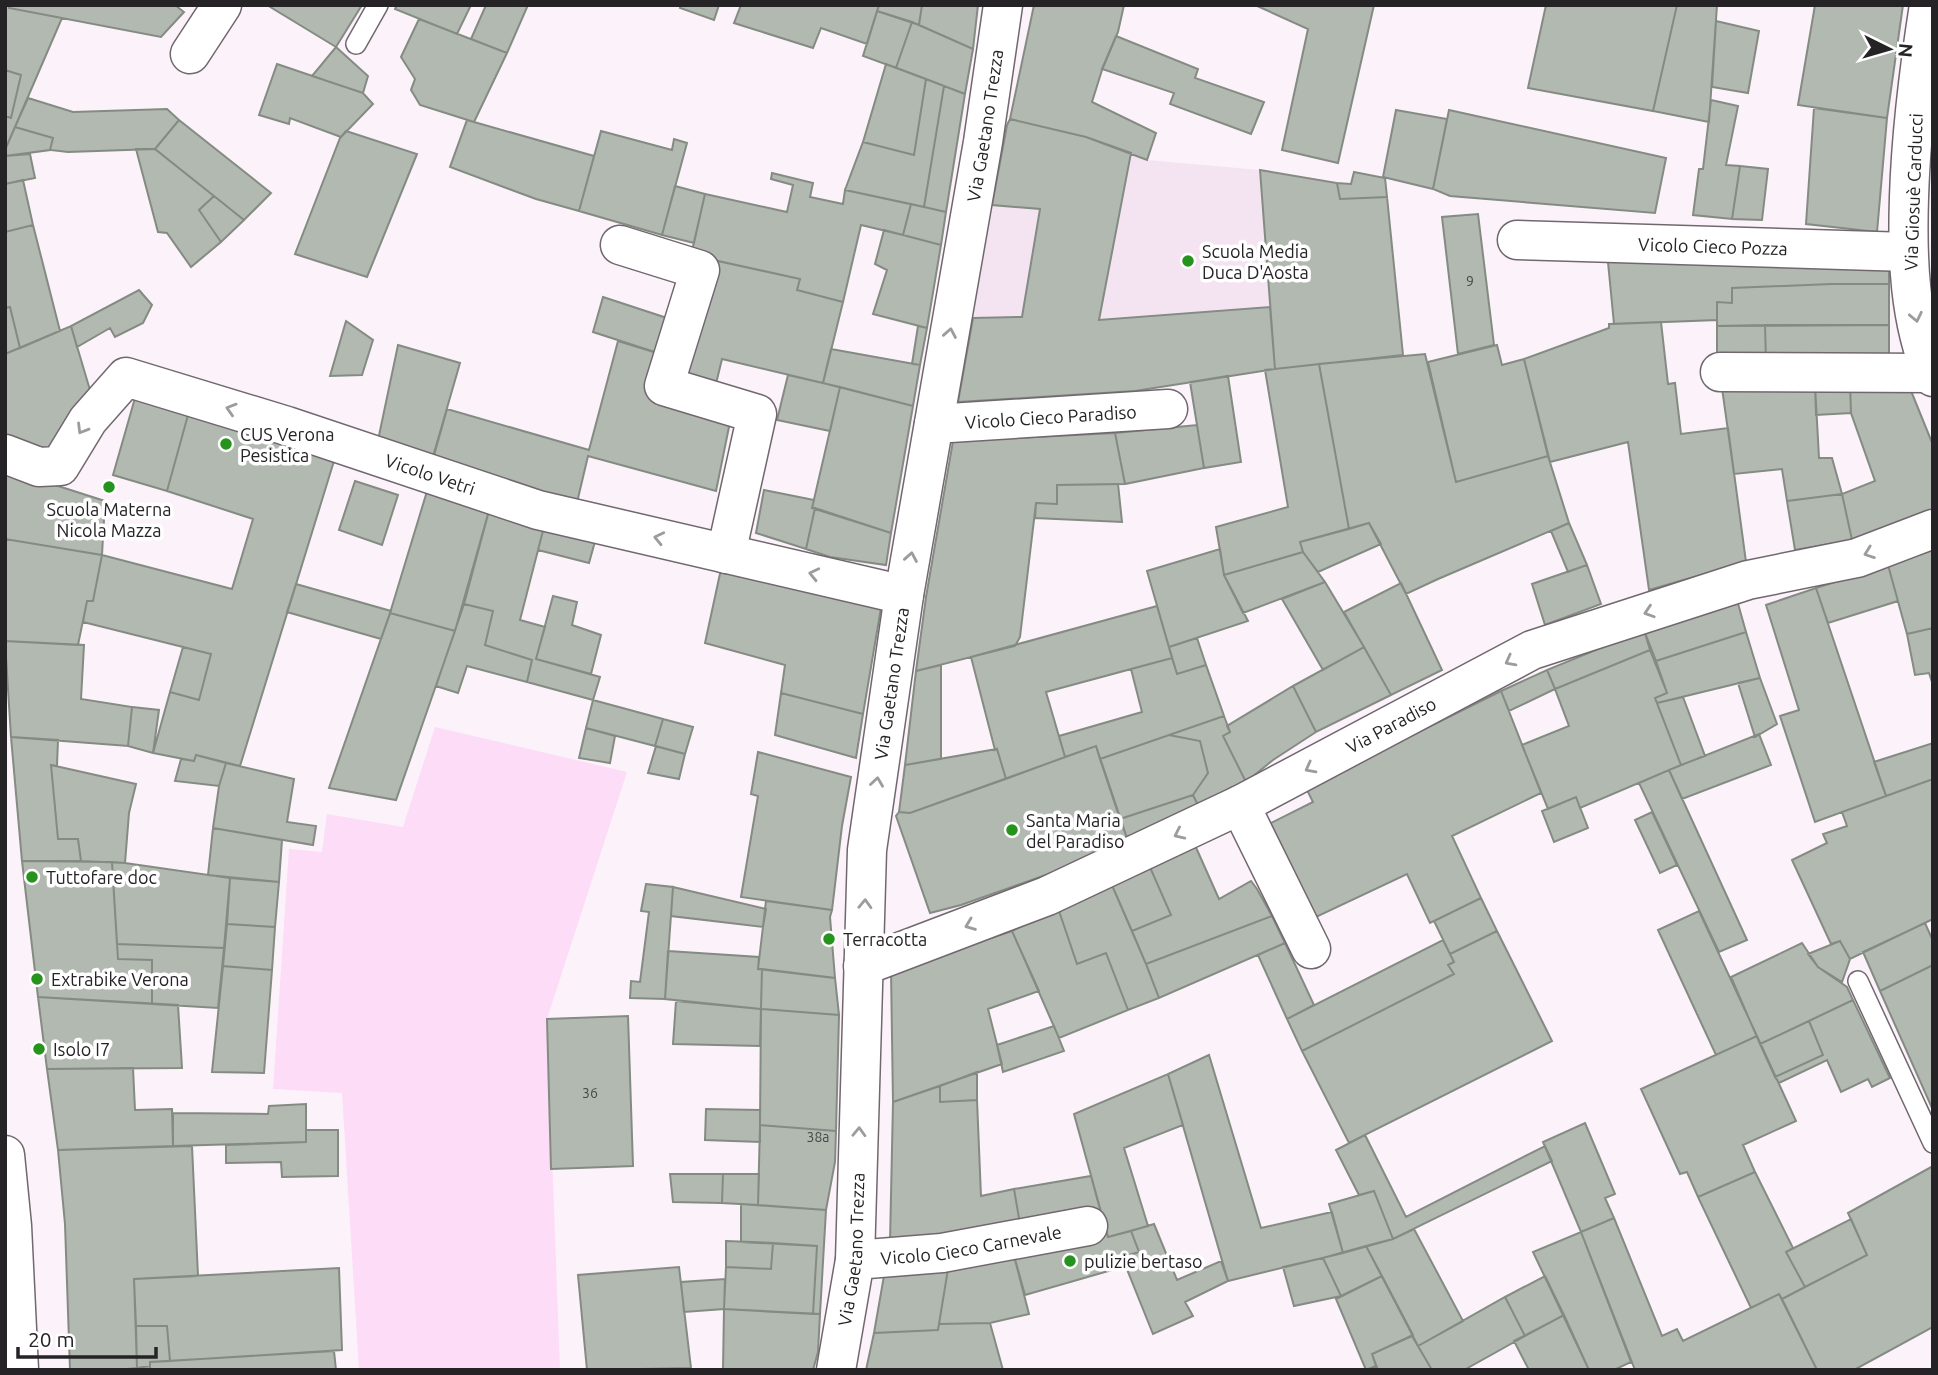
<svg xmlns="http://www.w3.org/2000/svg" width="1938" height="1375" viewBox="0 0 1938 1375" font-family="Ubuntu,sans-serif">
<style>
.built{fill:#f4e4f1}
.green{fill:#fcdcf6}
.building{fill:#b2b9b1;stroke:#848b83;stroke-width:2}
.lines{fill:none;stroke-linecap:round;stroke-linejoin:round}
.service-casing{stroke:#71686f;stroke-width:22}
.minor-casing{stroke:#71686f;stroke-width:41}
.tertiary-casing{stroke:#71686f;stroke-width:41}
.service{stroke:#fff;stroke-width:19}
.minor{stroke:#fff;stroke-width:38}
.tertiary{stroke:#fff;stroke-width:38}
.oneway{stroke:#9d9c9d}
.poi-dot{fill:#26931c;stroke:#fff;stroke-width:2.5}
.labels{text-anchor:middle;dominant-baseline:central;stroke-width:7;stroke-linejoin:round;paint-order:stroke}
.number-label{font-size:14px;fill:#494849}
.street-label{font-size:18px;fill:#262326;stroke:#fff}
.poi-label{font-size:18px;fill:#262326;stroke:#fff;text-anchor:start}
</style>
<rect width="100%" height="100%" fill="#fcf2fa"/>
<path class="built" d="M1086,137L1147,160L1260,170L1351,184L1354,172L1385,178L1403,355L1275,369L1135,391L958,402L992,205Z"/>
<path class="green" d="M435,727L627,772L547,1019L560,1370H359L342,1093L273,1089L289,849L322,852L327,814L403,827Z"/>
<path class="building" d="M5,5H9V8L62,18L5,150V116L11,118L21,75L5,70Z
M9,5H175L184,12L161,37L9,8Z
M267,5H362L336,47Z
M397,5H471L457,34L395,9Z
M486,5H528L507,53L471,39Z
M681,5H719L714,20L680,8Z
M741,5H879L867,44L821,28L813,48L734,23Z
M879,5H922L919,25L877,11Z
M922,5H978L973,49L919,25Z
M1034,5H1124L1118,32L1102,70L1092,102L1156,133L1147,160L1086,137L1010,119Z
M1374,5L1338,163L1282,150L1308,29L1255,5Z
M1546,5H1677L1653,111L1528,88Z
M1677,5H1717L1709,122L1653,111Z
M1815,5H1903L1887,118L1798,105Z
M877,11L912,22L896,68L863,56Z
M419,19L507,53L474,122L420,105L411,90L415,79L401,57Z
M1716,21L1759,31L1748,93L1712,87Z
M912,22L973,49L965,94L896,68Z
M1116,36L1198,69L1195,78L1264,102L1251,134L1170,104L1174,93L1102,69Z
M336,47L368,76L363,93L312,76Z
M277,64L363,93L373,104L341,137L290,118L289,124L259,115Z
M886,64L926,79L914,155L863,142Z
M5,70L21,75L11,118L5,116Z
M926,79L944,86L924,207L845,190L863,142L914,155Z
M944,86L965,94L946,212L924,207Z
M28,98L73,112L167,109L179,120L155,149L68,152L50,150L53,138L15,127Z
M1711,100L1738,106L1726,165L1740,166L1732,219L1693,215L1699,169H1703Z
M1814,108L1887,118L1877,232L1806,224Z
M1396,110L1447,119L1433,189L1383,177Z
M1449,110L1666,158L1655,213L1450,196L1433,189Z
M1010,119L1086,137L1131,153L1099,320L1270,307L1275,369L1135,391L958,402L973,318L1022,317L1040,209L992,205L1007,125Z
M179,120L271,193L244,220L155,149Z
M467,120L594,156L579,211L536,199L450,167Z
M15,127L53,138L50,150L5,156V150Z
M346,131L417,154L367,277L295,254L340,138Z
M601,131L672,150L674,139L687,143L662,235L579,211Z
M136,149H155L214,196L199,210L221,242L191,267L167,233L158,232Z
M30,154L35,178L5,184V156Z
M1740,166L1768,169L1762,220L1732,219Z
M1260,170L1337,183L1340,199L1387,197L1403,355L1275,369Z
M1354,172L1385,178L1387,197L1340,199L1337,183L1351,184Z
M772,173L813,183L810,197L843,204L845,190L911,204L903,235L861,225L843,302L797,290L800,279L691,255L705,194L787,212L793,185L771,179Z
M23,180L33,225L5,232V184Z
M675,186L705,194L694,243L662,235Z
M214,196L244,220L221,242L199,210Z
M911,204L946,212L941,245L903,235Z
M1478,214L1494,345L1458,354L1442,217Z
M33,225L60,331L20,348L10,307L5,308V232Z
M884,230L941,245L927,328L873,314L887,270L875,264Z
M1607,252L1889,254V284H1831L1732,288V303L1717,302V320L1614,324Z
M704,258L800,279L797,290L843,302L823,383L722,359L714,392L679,374Z
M1831,284H1889V325L1717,326V302L1732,303V288Z
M139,290L152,305L143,323L115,337L110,328L77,347L71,326Z
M603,297L673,320L664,355L593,332Z
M10,307L20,348L5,354V308Z
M346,321L373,340L362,375L330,376Z
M1661,322L1668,384L1675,383L1681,434L1728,428L1746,562L1649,590L1628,442L1550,462L1524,359L1609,328V324Z
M1765,325L1766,361L1717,360V326Z
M1765,325H1889V364L1766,361Z
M71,326L90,390L54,445L45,451L5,441V354Z
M918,326L927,328L920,365L912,364Z
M618,341L660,354L731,417L716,491L588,456L575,511L431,466L447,409L589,450Z
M398,345L460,363L432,460L377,445Z
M1497,345L1502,365L1524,359L1548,456L1456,482L1428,362Z
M831,349L920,365L913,406L823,383Z
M1425,354L1456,482L1548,456L1569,523L1438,579L1406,594L1369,523L1349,529L1319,364Z
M1319,364L1349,529L1300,542L1303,552L1224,575L1216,527L1288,507L1265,370Z
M788,375L840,387L830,431L777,420Z
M1228,376L1241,462L1204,468L1190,382Z
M1907,381L1933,445V514L1852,540L1842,494L1875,481L1851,413L1850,384Z
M1850,384L1851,413L1816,415L1815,385Z
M1815,385L1819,458H1832L1842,494L1787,501L1782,469L1734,474L1722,388Z
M840,387L913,406L891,533L812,508Z
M135,398L188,415L167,491L113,475Z
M188,415L334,461L240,766L196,755L194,761L153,753L170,692L199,700L211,654L83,622L87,601H93L102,555L232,589L253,519L167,491Z
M1197,425L1204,468L1125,484L1115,433Z
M1115,433L1125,484L1057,485V504L1036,503L1020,637L1015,646L916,671L926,597L953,441Z
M5,469L105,501L102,555L5,539Z
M355,481L398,495L382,545L339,530Z
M1118,484L1122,522L1035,518L1036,503L1057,504V485Z
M428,488L490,507L455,631L390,613Z
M764,490L814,500L812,508H815L806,549L756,533Z
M1842,494L1852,540L1795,550L1787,501Z
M490,507L545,523L520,620L545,627L536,659L600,677L593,700L527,682L532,660L485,645L493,611L464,604Z
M815,508L891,533L886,565L830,557L806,549Z
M545,523L596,538L589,563L538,550Z
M1369,523L1381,544L1318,572L1303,552L1300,542Z
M1569,523L1587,565L1568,572L1551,531Z
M5,539L102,555L93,601H87L78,645L5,641Z
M1220,549L1224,575L1248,621L1169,647L1147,571Z
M1933,550V628L1907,634L1888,565Z
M1303,552L1325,582L1243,613L1224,575Z
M1587,565L1601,604L1545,625L1532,584Z
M1888,565L1898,601L1828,623L1816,588Z
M721,569L881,608L863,714L781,693L785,665L705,643Z
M1325,582L1364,647L1323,670L1282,599Z
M1401,583L1442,670L1391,695L1344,612Z
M296,584L391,611L381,639L287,612Z
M1816,588L1886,796L1815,822L1780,716L1799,710L1766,605Z
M553,596L577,602L572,625L601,635L591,674L536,659Z
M1737,600L1746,632L1656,661L1644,630Z
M464,604L493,611L485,645L532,660L527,682L467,666L458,693L436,686Z
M1157,606L1172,658L1046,692L1065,757L1006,779L997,749L995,750L971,657Z
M390,613L455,631L396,800L329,788Z
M1933,628V685L1929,673L1915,675L1907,634Z
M1644,630L1650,650L1555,689L1547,670Z
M1746,632L1760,678L1657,703L1655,698L1667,693L1656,661Z
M1197,638L1206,665L1177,674L1169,647Z
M5,641L84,645L81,699L132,707L128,746L11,737Z
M183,647L211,654L199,700L170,692Z
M1364,647L1391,695L1316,732L1293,686Z
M1650,650L1667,693L1655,698L1681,765L1580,808L1576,797L1548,809L1522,745L1569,726L1555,689Z
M1172,658L1177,674L1206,665L1224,716L1100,759L1096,746L1065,757L1059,736L1142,712L1131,669Z
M941,665V759L905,765L916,671Z
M1547,670L1555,689L1509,711L1501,691Z
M1760,678L1777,724L1755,737L1738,683Z
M1293,686L1316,732L1273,760L1246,782L1223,736L1230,732L1227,726Z
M1501,691L1541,793L1452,836L1481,898L1430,923L1407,874L1316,917L1269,824L1313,802L1306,788Z
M781,693L863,714L856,758L775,735Z
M1683,697L1705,756L1681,765L1657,703Z
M593,700L663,719L655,746L586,728Z
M132,707L159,710L153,753L128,746Z
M1224,716L1230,732L1223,736L1246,782L1200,809L1193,795L1208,773L1200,741L1169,735Z
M663,719L693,727L685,754L655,746Z
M586,728L615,736L610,763L579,758Z
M1759,734L1771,765L1682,799L1669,770Z
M1169,735L1200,741L1208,773L1193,795L1120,819L1100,759Z
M11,737L58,740L57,766L51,765L58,839H78L81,861H22Z
M1933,743V779L1886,796L1874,762Z
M656,746L685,754L679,779L648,773Z
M1096,746L1128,841L1099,856L961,905L930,913L896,816L899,812L910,813Z
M997,749L1006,779L910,813L899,812L905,765Z
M758,752L851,777L842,826L832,910L741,897L758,796L751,794Z
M196,755L226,763L219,786L175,781L181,759L194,761Z
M226,763L294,779L287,822L316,826L313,845L213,828L219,786Z
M51,765L136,784L129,813L125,863L81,861L78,839H58Z
M1669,770L1747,940L1719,952L1639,783Z
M1933,779V919L1850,959L1840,941L1831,944L1792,860L1827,843L1823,834L1847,826L1842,812Z
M1193,795L1200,809L1128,841L1120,819Z
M1576,797L1588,828L1554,842L1542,811Z
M1652,812L1677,865L1660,873L1635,820Z
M213,828L282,840L279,882L208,875Z
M1194,843L1219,899L1251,881L1257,889L1272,916L1146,964L1132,931L1171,915L1149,865Z
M22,861L112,862L118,959L152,960V1004L38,997Z
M112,862L125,863L230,878L224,948L117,944Z
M1149,865L1171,915L1132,931L1111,883Z
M230,878L279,882L275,927L227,924Z
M1111,883L1146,964L1159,998L1128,1010L1106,953L1077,964L1058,908Z
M646,884L673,887L665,999L630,998L631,981L640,982L649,912L641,911Z
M673,887L766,909L763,927L671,916Z
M1481,898L1497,931L1450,954L1434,921Z
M766,901L832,910L830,917L835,978L758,969Z
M1058,908L1077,964L1106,953L1128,1010L1059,1038L1012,931Z
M1699,911L1757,1036L1716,1055L1658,930Z
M1272,916L1285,943L1159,998L1146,964Z
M1925,923L1933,941V965L1880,991L1863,952Z
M227,924L275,927L272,970L223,966Z
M1012,931L1039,991L988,1009L1002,1064L893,1102L891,971Z
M1497,931L1552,1041L1349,1143L1302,1051L1454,974L1448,965L1454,962L1450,954Z
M1443,940L1454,962L1448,965L1454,974L1302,1051L1287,1019Z
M1840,941L1850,959L1842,982L1818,967L1808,954Z
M1285,943L1314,1005L1287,1019L1258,955Z
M1802,943L1818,967L1847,987L1853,1000L1760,1044L1731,977Z
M117,944L224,948L218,1008L152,1004V960L118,959Z
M668,951L759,957L758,969H762L761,1009L665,999Z
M1933,965V1108H1932L1880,991Z
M223,966L272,970L264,1073L212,1072Z
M762,969L835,978L839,1015L761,1009Z
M38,997L178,1005L182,1068L47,1069Z
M1853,1000L1890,1078L1872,1087L1868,1079L1841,1092L1827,1060L1779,1083L1775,1077L1823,1055L1809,1021Z
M676,1001L761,1009L760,1046L673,1044Z
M761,1009L839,1015L836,1131L760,1125Z
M628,1016L633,1166L551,1169L547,1019Z
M1809,1021L1823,1055L1775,1077L1760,1044Z
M1054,1026L1064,1051L1003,1072L997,1045Z
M1757,1036L1796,1121L1743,1145L1755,1172L1698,1197L1687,1172L1680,1174L1641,1089Z
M1209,1055L1261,1228L1332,1212L1343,1253L1228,1281L1168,1074Z
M133,1068L135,1110L172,1109L173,1146L58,1150L47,1069Z
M977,1072V1100L940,1102V1086Z
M1168,1074L1183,1125L1124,1148L1148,1226L1108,1237L1074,1114Z
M940,1086V1102L977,1100L981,1196L1014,1189L1021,1230L890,1243L893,1102Z
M306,1104V1142L173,1146V1113L268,1114L269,1106Z
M706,1109L760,1110V1142L705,1140Z
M1585,1123L1615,1194L1605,1198L1614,1218L1581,1232L1543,1142Z
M760,1125L836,1131L835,1162L826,1210L758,1205Z
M306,1130H338V1176L282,1177L281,1162L226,1163V1145L306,1142Z
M1365,1135L1406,1217L1545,1146L1552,1161L1393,1239L1374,1191L1359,1195L1336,1150Z
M192,1146L198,1276L134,1279L137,1368L117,1370H70L65,1224L58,1150Z
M1933,1166V1327L1854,1370H1817L1782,1299L1867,1255L1848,1213Z
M1755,1172L1793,1248L1786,1252L1805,1287L1782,1299L1779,1294L1751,1308L1698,1197Z
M670,1174H723L722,1203L673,1202Z
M723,1174H759L758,1205L722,1203Z
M1091,1176L1101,1213L1021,1230L1014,1189Z
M1374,1191L1393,1239L1343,1253L1329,1204Z
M741,1204L826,1210L820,1314H813L817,1246L741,1242Z
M1614,1218L1662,1336L1677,1329L1683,1341L1779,1294L1817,1370H1635L1581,1232Z
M1851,1219L1867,1255L1805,1287L1786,1252Z
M1154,1224L1177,1280L1221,1261L1228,1281L1185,1302L1193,1316L1153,1334L1122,1257L1139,1252L1131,1231Z
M1414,1229L1463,1321L1418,1346L1366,1246L1393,1239Z
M1106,1231L1108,1237L1131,1231L1139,1252L1122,1257L1126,1266L1025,1295L1013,1252Z
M1581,1232L1631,1362L1614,1370H1589L1533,1252Z
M726,1241L773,1243L771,1269L726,1267Z
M773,1243L817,1246L813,1314L724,1309L726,1267L771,1269Z
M1366,1246L1382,1276L1341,1296L1323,1258Z
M1013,1252L1029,1314L990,1323L939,1324L949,1263Z
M1323,1258L1341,1296L1294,1306L1283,1267Z
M949,1263L938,1330L874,1333L885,1270Z
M679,1267L691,1368L587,1370L578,1275Z
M339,1268L342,1350L170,1361L167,1326H136L134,1279Z
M1382,1276L1413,1335L1372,1354L1376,1366L1366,1370L1336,1299Z
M1545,1276L1564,1315L1525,1336L1505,1297Z
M725,1279L724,1309L684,1312L681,1282Z
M1505,1297L1525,1336L1464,1370H1432L1418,1346Z
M724,1309L820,1314L818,1352L813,1370H723Z
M1564,1315L1589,1370H1529L1514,1341Z
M990,1323L1003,1370H866L874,1333L938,1330L939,1324Z
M136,1326H167L170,1361L150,1362V1366L137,1368Z
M1412,1336L1432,1370H1378L1372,1354Z
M334,1351L336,1370H150V1362Z
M150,1366V1370H117L137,1368Z"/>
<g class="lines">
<g class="service-casing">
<path id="service" d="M356,44L378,5
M1858,981L1933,1143"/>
</g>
<g class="minor-casing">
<g id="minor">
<path d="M190,54L222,5"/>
<path id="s1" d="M1517,240L1908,252"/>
<path d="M620,245L700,270L664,386L757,414L726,554"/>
<path d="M1720,372L1931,373"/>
<path id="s2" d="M934,424L1168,409"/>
<path id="s3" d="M5,454L39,467L60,466L88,420L126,377L287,426L538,510L904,595"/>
<path d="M1240,805L1311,949"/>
<path id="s4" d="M863,966L1047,896L1240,805L1532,650L1748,580L1857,558L1933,529"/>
<path id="s5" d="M855,1260L942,1253L1088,1226"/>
<path id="s6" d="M836,1370L855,1260L867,850L904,595L983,142L1003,5"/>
</g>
</g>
<g class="tertiary-casing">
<path id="tertiary" d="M1929,5C1919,69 1911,133 1909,197C1907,258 1909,320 1933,377
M5,1155L12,1226L19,1370"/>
</g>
<use href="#service" class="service"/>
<use href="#minor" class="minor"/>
<use href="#tertiary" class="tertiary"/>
</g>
<defs><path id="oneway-chevron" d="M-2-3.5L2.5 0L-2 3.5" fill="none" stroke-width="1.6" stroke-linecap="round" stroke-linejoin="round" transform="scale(1.75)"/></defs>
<g class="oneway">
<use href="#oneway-chevron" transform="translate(1916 317) rotate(78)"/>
<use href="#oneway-chevron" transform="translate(950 333) rotate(-80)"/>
<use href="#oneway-chevron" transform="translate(231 409) rotate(-163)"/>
<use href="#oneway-chevron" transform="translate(82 429) rotate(121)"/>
<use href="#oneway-chevron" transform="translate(659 538) rotate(-167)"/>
<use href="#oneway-chevron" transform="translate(1869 553) rotate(160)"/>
<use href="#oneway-chevron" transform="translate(911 557) rotate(-80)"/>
<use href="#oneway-chevron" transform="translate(814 574) rotate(-167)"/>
<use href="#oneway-chevron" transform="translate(1649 612) rotate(162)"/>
<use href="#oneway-chevron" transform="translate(1510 661) rotate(152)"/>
<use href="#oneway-chevron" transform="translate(1310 768) rotate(152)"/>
<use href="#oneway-chevron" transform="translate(877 782) rotate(-82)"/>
<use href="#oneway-chevron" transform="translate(1179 834) rotate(155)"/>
<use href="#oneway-chevron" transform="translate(865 904) rotate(-88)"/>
<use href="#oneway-chevron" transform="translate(970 925) rotate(159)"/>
<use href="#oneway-chevron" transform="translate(859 1132) rotate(-88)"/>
</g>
<g class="poi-dot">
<circle cx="1188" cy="261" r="7"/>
<circle cx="226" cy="444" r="7"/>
<circle cx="109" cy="487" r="7"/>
<circle cx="1012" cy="830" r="7"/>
<circle cx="32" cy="877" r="7"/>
<circle cx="829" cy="939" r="7"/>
<circle cx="37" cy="979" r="7"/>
<circle cx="39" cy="1049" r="7"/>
<circle cx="1070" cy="1261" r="7"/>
</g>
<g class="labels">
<g class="number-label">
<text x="1470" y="281">9</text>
<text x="590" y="1093">36</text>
<text x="818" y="1137">38a</text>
</g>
<g class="street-label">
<text stroke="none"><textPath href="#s6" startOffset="1256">Via Gaetano Trezza</textPath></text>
<text transform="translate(1913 192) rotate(-88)">Via Giosuè Carducci</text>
<text stroke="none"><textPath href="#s1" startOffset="196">Vicolo Cieco Pozza</textPath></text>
<text stroke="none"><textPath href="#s2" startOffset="117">Vicolo Cieco Paradiso</textPath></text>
<text stroke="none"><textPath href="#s3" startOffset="488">Vicolo Vetri</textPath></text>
<text stroke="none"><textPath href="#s6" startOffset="690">Via Gaetano Trezza</textPath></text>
<text stroke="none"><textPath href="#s4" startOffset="581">Via Paradiso</textPath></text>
<text stroke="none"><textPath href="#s5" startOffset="117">Vicolo Cieco Carnevale</textPath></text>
<text stroke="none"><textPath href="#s6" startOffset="122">Via Gaetano Trezza</textPath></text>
</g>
<g class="poi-label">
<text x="1202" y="251">Scuola Media<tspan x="1202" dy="21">Duca D'Aosta</tspan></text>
<text x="240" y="434">CUS Verona<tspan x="240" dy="21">Pesistica</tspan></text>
<text x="109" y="509" text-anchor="middle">Scuola Materna<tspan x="109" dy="21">Nicola Mazza</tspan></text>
<text x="1026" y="820">Santa Maria<tspan x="1026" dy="21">del Paradiso</tspan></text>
<text x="46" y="877">Tuttofare doc</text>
<text x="843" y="939">Terracotta</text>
<text x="51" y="979">Extrabike Verona</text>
<text x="53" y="1049">Isolo I7</text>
<text x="1084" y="1261">pulizie bertaso</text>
</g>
</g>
<rect width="1938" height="1375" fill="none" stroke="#262326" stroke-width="14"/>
<g transform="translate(1889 49) rotate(95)" stroke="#ffffff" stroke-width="5" paint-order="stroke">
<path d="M0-5L12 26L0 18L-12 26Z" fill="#262326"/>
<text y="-10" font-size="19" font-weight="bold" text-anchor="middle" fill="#262326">N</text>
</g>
<path d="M18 1347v10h138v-10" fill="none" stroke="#262326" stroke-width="3.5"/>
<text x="28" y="1347" font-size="21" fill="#262326" stroke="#ffffff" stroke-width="5" paint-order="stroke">20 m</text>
</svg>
